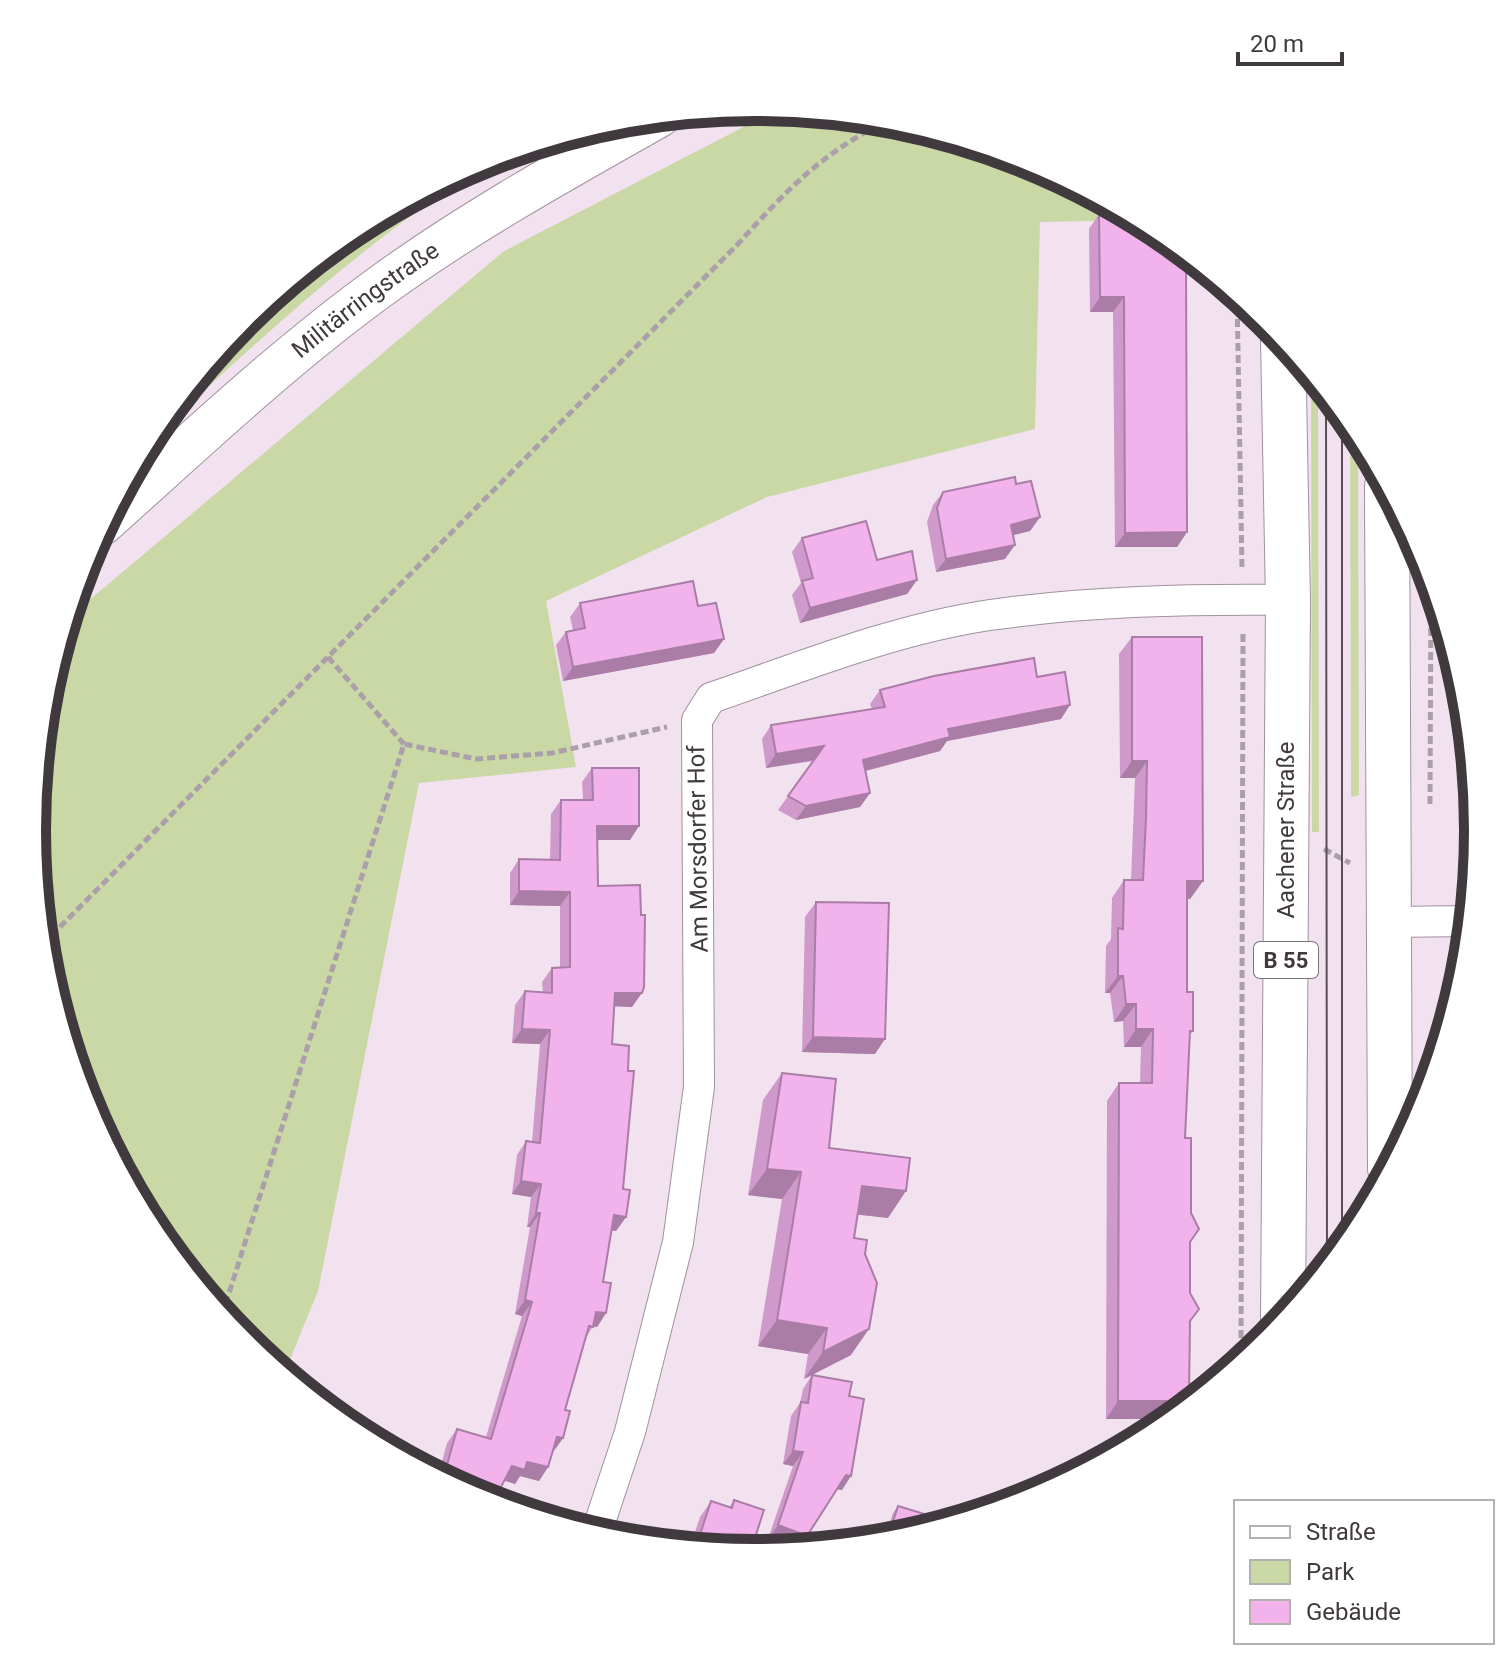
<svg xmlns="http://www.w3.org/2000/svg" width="1510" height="1660" viewBox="0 0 1510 1660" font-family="Roboto,sans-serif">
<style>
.green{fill:#c9d8a5}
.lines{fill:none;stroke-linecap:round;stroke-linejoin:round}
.minor-casing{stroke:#9f919e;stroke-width:32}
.secondary-casing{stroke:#9f919e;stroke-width:44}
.primary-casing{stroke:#9f919e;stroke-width:46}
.path{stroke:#ab9fa9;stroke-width:5;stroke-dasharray:8 4;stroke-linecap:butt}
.minor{stroke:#fff;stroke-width:30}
.secondary{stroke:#fff;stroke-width:42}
.primary{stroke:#fff;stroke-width:44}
.tram{stroke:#574f55;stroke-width:2}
.wall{fill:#d099cb}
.shaded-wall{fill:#a97da5}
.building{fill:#f2b2ec;stroke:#a97da5;stroke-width:2}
.labels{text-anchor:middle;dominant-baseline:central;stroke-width:6;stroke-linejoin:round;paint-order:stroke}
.shield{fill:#fff;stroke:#797579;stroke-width:2}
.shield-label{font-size:22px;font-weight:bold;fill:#403a3f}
.street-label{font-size:24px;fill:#403a3f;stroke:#fff}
.rim{fill:none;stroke:#403a3f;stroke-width:10}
</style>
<rect width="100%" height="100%" fill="#f2e2f0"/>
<path class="green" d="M778,109L896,121L1032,162L1139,220L1040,222L1035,429L767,497L546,601L576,767L419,783L318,1291L284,1374L243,1341L154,1231L87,1106L46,971L32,830L46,689L68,618L504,251Z
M502,155C365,238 261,339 144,446L154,428C184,392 211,351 244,318C305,257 420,180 502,155Z
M1311,373L1318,382L1319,832H1312Z
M1350,421L1358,433L1359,795L1351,797Z"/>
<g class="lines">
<g class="minor-casing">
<path id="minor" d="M1390,922L1469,921
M596,1534L630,1432L678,1242L699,1087L697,720L711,698C801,667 895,629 990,615C1089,601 1188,599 1288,600"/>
</g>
<g class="secondary-casing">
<g id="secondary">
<path id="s1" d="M102,524C194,442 284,356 384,284C471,221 565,169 659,116"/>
</g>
</g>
<g class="primary-casing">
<path id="primary" d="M1283,339L1288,600L1283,1321
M1387,486L1390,1169"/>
</g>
<path class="path" d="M1237,295L1242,569
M328,657L404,744
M1430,804L1431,579
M1324,849L1350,863
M43,944L737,245C788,189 819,155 888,120
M222,1315L404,744L476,759L552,753L667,727
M1241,1362L1243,631"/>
<use href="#minor" class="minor"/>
<use href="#secondary" class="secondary"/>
<use href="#primary" class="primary"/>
<path class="tram" d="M1326,392L1327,1267
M1342,411V1249"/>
</g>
<path class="wall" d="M1099,214L1186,273L1187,532L1177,547H1115L1113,312H1090L1089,229Z
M1016,484L1040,517L1030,531L1013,535L1005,559L936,572L927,522L933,505L943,492Z
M802,538L877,560L917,580L907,594L800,623L792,595L801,583L792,552Z
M580,603L698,606L724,639L714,653L563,681L556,645L566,632L573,630L570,617Z
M1132,637L1203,881L1190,899H1187V992L1193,1031L1190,1035L1185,1138L1190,1242L1189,1397L1192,1402L1153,1433V1419H1106L1107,1101L1119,1083H1140L1141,1047H1124L1123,1021L1114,1022L1110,993H1105L1106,946L1111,939L1112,898L1124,880H1131L1135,778H1120L1119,654Z
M1037,677L1061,719L947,741L940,751L866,771L870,793L860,807L796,820L778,810L814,761L766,768L762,739L771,725L872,709L870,704L880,690Z
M592,768L639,826L630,840H597L598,886L632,1007L615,1006L612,1044L626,1217L616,1231L612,1230L603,1282L606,1313L597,1327L593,1326L586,1338L565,1410L563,1438L553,1452L548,1467L539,1481L520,1476L515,1484L504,1480L478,1498L438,1476L447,1443L457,1429L486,1437L522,1316L515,1314L530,1227H527L531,1197L512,1194L517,1155L526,1141L532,1142L540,1044L512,1043L515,1005L525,991L543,993L542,982L552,968H560V906L510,905V873L519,859L550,860L551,814L561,800H583L582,782Z
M816,902L875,1054L802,1052L805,917Z
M782,1073L829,1148L888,1218L858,1214L854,1238L851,1355L804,1379L808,1354L758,1346L782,1199L748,1195L763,1100Z
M812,1375L849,1396L842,1490L837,1489L768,1539L793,1466L783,1464L791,1416L800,1403L803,1389Z
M734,1500L750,1553L690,1547L700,1517L711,1501L729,1508Z
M898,1506L896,1539L884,1540L893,1513Z"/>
<path class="shaded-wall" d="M1186,262H1194L1184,277Z
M1100,297H1124L1113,312H1090Z
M1040,517L1030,531L1001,538L1011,525Z
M1187,532L1177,547H1115L1125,533Z
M1015,545L1005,559L936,572L946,559Z
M917,580L907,594L800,623L810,608Z
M724,639L714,653L563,681L573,667Z
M1070,705L1061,719L947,741L940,751L853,774L863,760L948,729Z
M824,746L814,760L766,768L776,754Z
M1132,761H1147L1135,778H1120Z
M870,793L860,807L796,820L806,806Z
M597,826H639L630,840H587Z
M1187,881H1203L1190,899L1175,898Z
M519,891L570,892L560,906L510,905Z
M1118,976H1123L1110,993H1105Z
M615,993H642L632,1007L606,1006Z
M1126,1004H1136L1123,1021L1114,1022Z
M522,1029L550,1030L540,1044L512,1043Z
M1136,1029H1153L1141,1047H1124Z
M813,1037L885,1039L875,1054L802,1052Z
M767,1169L801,1172L782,1199L748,1195Z
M521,1181L541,1184L531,1197L512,1194Z
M862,1186L906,1191L888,1218L843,1213Z
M536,1213H540L530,1227H527Z
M614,1215L626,1217L616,1231L604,1229Z
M525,1300L532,1302L522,1316L515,1314Z
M596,1312L606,1313L597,1327L586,1325Z
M777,1320L827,1328L808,1354L758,1346Z
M869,1329L851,1355L804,1379L823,1352Z
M1118,1401H1166L1153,1419H1106Z
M557,1437L563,1438L553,1452Z
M793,1451L803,1452L793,1466L783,1464Z
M527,1462L548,1467L539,1481L520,1476L515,1484L502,1480L512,1466Z
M445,1472L456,1475L450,1483L441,1478Z
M846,1475L851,1476L842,1490L836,1489Z
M778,1525L807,1536L798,1549H796L768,1539Z"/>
<path class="building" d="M1099,214H1129L1157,229L1194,259V262H1186L1187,532L1125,533L1124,297H1100Z
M1015,477L1016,484L1031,481L1040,517L1011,525L1015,545L946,559L937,508L943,492Z
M866,521L877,560L912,551L917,580L810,608L802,581L813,578L802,538Z
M693,581L698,606L716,603L724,639L573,667L566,632L585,628L580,603Z
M1132,637H1202L1203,881H1187V992H1193V1031H1190L1185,1138H1191V1213L1199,1229L1190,1242V1293L1199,1309L1190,1321L1189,1397H1192V1402L1166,1424V1401H1118L1119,1083H1152L1153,1029H1136V1004H1126L1123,976H1118V928L1123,929L1124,880H1143L1146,818L1147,761H1132Z
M1034,658L1037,677L1065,672L1070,705L948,729L950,737L863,760L870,793L806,806L788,796L824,746L776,754L771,725L885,707L880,690L934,676Z
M592,768H639V826H597L598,886L640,885L641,915H645L644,987L642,993H615L612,1044L629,1046L628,1071H634L623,1189L630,1190L626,1217L614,1215L603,1282L611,1283L606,1313L596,1312L593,1327L589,1326L565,1410L570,1411L563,1438L557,1437L548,1467L527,1462L525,1470L512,1466L493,1502L478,1498L451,1484L456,1475L445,1472L457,1429L491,1439L532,1302L525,1300L540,1213H536L541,1184L521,1181L526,1141L540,1143L550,1030L522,1029L525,991L552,993V968L570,967V892L519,891V859L560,860L561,800H593Z
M816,902L889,903L885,1039L813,1037Z
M782,1073L836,1079L829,1148L910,1158L906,1191L862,1186L854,1238L867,1240L865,1254L877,1283L869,1329L823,1352L827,1328L777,1320L801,1172L767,1169Z
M812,1375L852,1382L849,1396L864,1399L851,1476L846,1475L807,1536L778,1525L803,1452L793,1451L801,1402L808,1403Z
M734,1500L764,1510L750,1553L696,1547L711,1501L732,1508Z
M898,1506L931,1516L929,1529L896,1539L887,1540Z"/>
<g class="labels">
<rect class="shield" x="1254" y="942" width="64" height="36" rx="6"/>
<g class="shield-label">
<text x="1286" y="960">B 55</text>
</g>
<g class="street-label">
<text stroke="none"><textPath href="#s1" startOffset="346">Militärringstraße</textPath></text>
<text transform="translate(1286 830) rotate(-90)">Aachener Straße</text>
<text transform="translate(698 849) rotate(-91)">Am Morsdorfer Hof</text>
</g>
</g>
<path d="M0 0H1510V1660H0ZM46 830a709 709 0 1 1 1418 0a709 709 0 1 1-1418 0Z" fill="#fff" fill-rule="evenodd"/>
<path class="rim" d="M46 830a709 709 0 1 1 1418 0a709 709 0 1 1-1418 0Z"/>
<rect x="1234" y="1500" width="260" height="144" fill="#ffffff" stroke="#b3b0b2" stroke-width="2"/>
<rect x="1250" y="1526" width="40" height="12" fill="#ffffff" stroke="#b3b0b2" stroke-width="2"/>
<text x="1306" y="1540" font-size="24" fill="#403a3f">Straße</text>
<rect x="1250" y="1560" width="40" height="24" fill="#c9d8a5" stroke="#b3b0b2" stroke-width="2"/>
<text x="1306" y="1580" font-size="24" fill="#403a3f">Park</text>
<rect x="1250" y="1600" width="40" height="24" fill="#f2b2ec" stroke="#b3b0b2" stroke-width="2"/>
<text x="1306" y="1620" font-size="24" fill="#403a3f">Gebäude</text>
<path d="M1238 52v12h104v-12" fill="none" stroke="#403a3f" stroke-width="4"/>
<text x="1250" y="52" font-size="24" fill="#403a3f" stroke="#ffffff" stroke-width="6" paint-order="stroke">20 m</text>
</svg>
